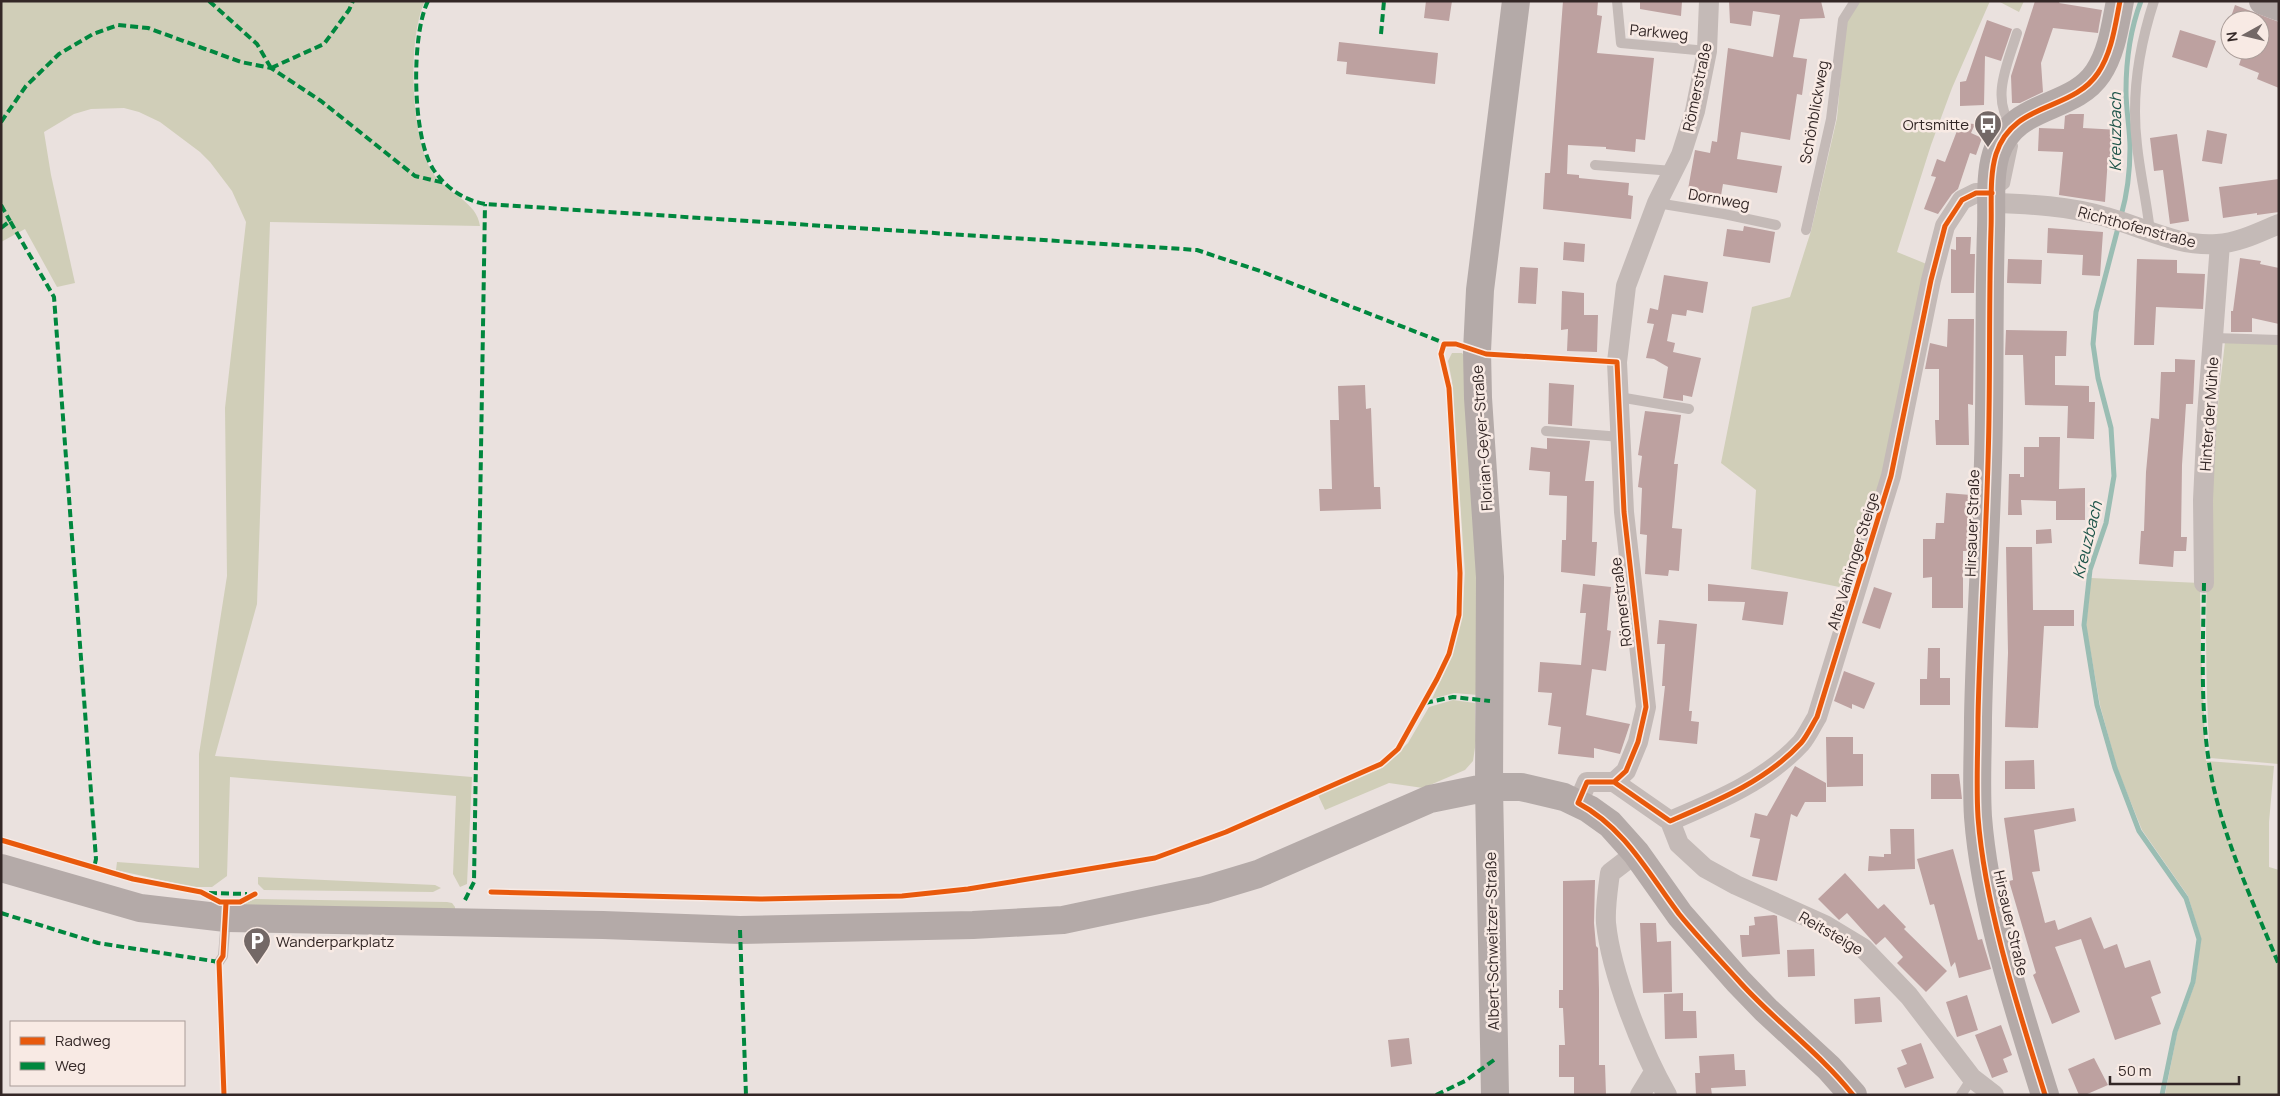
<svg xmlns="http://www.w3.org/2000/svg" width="2280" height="1096" viewBox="0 0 2280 1096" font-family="Manrope,sans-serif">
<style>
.green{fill:#d0ceb8}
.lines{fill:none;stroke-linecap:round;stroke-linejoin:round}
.stream{stroke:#9abdb3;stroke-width:5}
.building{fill:#bda1a0}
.lane{stroke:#c4bab7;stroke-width:10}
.street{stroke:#c4bab7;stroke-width:20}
.secondary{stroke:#b4aaa8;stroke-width:28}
.quiet{stroke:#00873e;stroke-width:4;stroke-dasharray:8 4;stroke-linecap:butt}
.cycleway-casing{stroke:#f8eae4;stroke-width:8}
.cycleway{stroke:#e8590c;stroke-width:5}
.labels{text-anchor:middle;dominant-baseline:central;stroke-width:5;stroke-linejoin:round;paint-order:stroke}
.street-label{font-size:15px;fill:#332726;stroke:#f8eae4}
.poi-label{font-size:15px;fill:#332726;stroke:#f8eae4;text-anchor:end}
.water-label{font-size:16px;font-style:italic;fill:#1d5449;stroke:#f8eae4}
</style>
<rect width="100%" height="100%" fill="#eae1de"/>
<path class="green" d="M1,1H425C407,38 410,143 435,176C449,194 477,202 480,226L270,222L257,604L215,756L472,777L467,884L460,887L453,874L456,796L230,777L227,876L212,887H192L116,870L117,862L199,868V754L227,576L225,408L246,222L232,191L210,162L200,152L160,122L139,112L124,108L91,109L74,114L44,132L51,175L75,283L57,287L25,229L1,242Z
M1858,1H1990L1952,88L1931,145L1897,252L1929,265L1894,431L1849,589L1751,569L1756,490L1721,463L1752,307L1790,297L1811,231L1837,118L1846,20Z
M1998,1H2024L2019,12Z
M2225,342L2279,343V764L2210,758C2201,620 2208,480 2225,342Z
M1452,353H1462L1468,361L1478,520V695L1454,693L1432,699L1452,655L1462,616L1465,573L1452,381L1448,361Z
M2091,578L2200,583L2201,649L2206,761L2274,766L2269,822V867L2279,870V1095H2165L2177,1033L2195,983L2201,939L2188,896L2142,830L2117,768L2100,705L2086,626Z
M1453,700L1475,703L1476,741L1473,761L1465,770L1423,788L1389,783L1325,810L1318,795L1383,767L1408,743L1429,707Z
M258,877L435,885L441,888L433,892L264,890L258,884Z
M255,899L447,902L452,903L455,907V911L239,906Z"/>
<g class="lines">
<path class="stream" d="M2121,216C2127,195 2130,170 2130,148C2130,129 2126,110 2126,91C2126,60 2130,30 2141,1
M2119,224L2096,312L2093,344L2098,378L2111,428L2114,476L2106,523L2090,570L2084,625L2097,705L2115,768L2139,831L2186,898L2199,939L2193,982L2175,1032L2162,1095"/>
</g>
<path class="building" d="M1426,1H1452L1449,21L1424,18Z
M1563,1H1598L1597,15L1602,16L1597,53L1654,58L1645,140L1636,139L1635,152L1606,149V147L1568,145L1567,174L1579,175V178L1629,183L1628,195L1633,196L1631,219L1543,209L1545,173H1550Z
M1640,1H1682L1681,16L1640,9Z
M1729,1H1821L1825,18L1800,19L1793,57L1807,59L1802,95L1797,94L1790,140L1741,132L1737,159L1782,166L1777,193L1723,184L1720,201L1687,195L1695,150L1710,153L1712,141L1717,142L1728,48L1773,57L1780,15L1753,11L1751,26L1730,23Z
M2035,1H2060L2059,3L2102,10L2099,26L2098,33L2053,28L2041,63L2043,92L2020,103H2012L2011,76Z
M2235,5L2279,22V88L2257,79L2259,73L2239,65L2244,50H2260V20H2230Z
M1987,20L2012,29L2001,61L1985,56L1984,105L1960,106V82L1966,81Z
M2180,30L2216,41L2207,68L2172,57Z
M1339,42L1438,53L1435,84L1346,74L1347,62L1337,61Z
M2070,114H2084L2083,128L2120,130L2119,157H2108L2105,202L2059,195L2063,152L2038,151L2039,128L2064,129L2065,116Z
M1960,123L1975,124L1971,133L1982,138L1976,155L1970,153L1958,189L1952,194L1938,214L1924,209L1936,177L1931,176L1937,159L1945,162Z
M2207,130L2227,134L2222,164L2202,161Z
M2177,134L2189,221L2170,224L2163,170L2154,171L2150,138Z
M2279,179V212L2257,215V213L2223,218L2219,187Z
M1744,226L1775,232L1770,263L1723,256L1727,229L1743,231Z
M2048,228L2103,232L2100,276L2082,275L2083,255L2047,253Z
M1956,237H1971L1970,254H1975L1974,293H1951V249L1956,250Z
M1564,242L1585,244L1584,262L1563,260Z
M2240,258L2261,261L2260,264L2279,268V324L2252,318V332H2231V311H2233Z
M2008,259L2042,260L2041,284L2007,283Z
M2137,259L2177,260V273L2205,274L2203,309L2156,307L2154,345H2134Z
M1520,267L1538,268L1536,304L1518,303Z
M1664,275L1708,282L1703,313L1687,310L1686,316L1672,314L1667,341L1675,343L1673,352L1701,358L1692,397L1683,395V401L1663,398L1668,367L1654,359L1646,358L1654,324L1647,323L1650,308L1658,310Z
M1562,291L1584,293V315H1598L1597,352L1567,351L1568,329L1561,330Z
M1948,319H1974L1973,405L1968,404L1969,445H1936L1935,420H1939V369H1925L1930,343L1947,347Z
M2006,330L2067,331L2066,356H2055V385L2089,386V402H2095L2094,439L2067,438L2068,406L2025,405L2023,355H2005Z
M2175,359L2195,360L2193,404H2186L2182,465L2181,537H2187L2186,551H2174L2173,567L2139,564L2141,531H2144L2146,472L2151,418L2159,419L2161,372H2175Z
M1549,383L1574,385L1572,426L1548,424Z
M1365,385L1366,409L1371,408L1374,487H1380L1381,509L1320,511L1319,489H1332L1330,420H1339L1338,386Z
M1645,411L1681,415L1674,464H1678L1672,528L1682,529L1679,571L1669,570L1668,576L1645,574L1647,535L1640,534L1642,488L1638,487L1642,456L1638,455Z
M2039,437H2060L2059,489L2085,488V520H2056V501L2021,500L2022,515H2008L2009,474H2020V477H2024V447H2039Z
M1547,438L1590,441L1585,481H1594L1592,542H1597L1595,576L1561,572L1562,540H1566L1567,496L1549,495L1550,472L1529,470L1531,447L1547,449Z
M1946,493L1971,495L1969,551H1963V608H1932V577L1923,578V539H1935L1936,523H1944Z
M2051,529L2052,543L2036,544V530Z
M2006,547H2032L2033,610H2074V626H2044L2038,728L2005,727L2008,653Z
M1583,584L1611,587L1607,630L1611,631L1606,671L1592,669L1586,715L1630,724L1620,754L1594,748V758L1558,754L1561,727L1548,725L1552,693L1538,692L1540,662L1581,665L1586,613H1580Z
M1708,584L1788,592L1783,625L1742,620L1745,602L1708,601Z
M1874,587L1892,593L1880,629L1862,623Z
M1659,620L1697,624L1689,711H1692L1691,721L1699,722L1697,744L1659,740L1665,686H1662L1665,644H1657Z
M1928,648H1940V678H1950V705H1920V679H1927Z
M1844,671L1875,683L1864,709L1852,704V709L1834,701Z
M1826,737H1853V754H1863V786L1827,787Z
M2034,760L2035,789H2005V761Z
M1795,766L1826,783V802H1805L1797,817L1791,814L1777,881L1752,876L1760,839L1750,837L1755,813L1767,816Z
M1931,774H1959L1962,799H1931Z
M2074,808L2076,821L2034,830L2040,871L2032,872L2045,923L2055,920L2058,930L2091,917L2104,949L2117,944L2125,968L2150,960L2161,993L2151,997L2161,1024L2115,1040L2081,939L2055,947L2080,1012L2052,1024L2033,975L2036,973L2009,881L2013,880L2004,818Z
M1890,829H1914L1915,869L1868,871L1869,856L1884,857V854H1891Z
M1953,849L1978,940L1982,939L1991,969L1959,978L1955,962L1951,967L1934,904L1930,905L1917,859Z
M1845,873L1878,909L1884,904L1906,927L1904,929L1947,971L1926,992L1897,963L1903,957L1885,937L1876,945L1847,913L1839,920L1818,899Z
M1595,880L1594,923L1596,946L1598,948L1599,990V1065H1605L1606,1095H1574V1077H1559V1045H1565L1563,1008H1559V990H1563V881Z
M1774,915L1777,916L1780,954L1742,957L1740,935H1749V926L1755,925L1754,917Z
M1640,923H1656L1657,942L1671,941L1672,992L1643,993Z
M1814,949L1815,976L1788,977L1787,950Z
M1683,993V1011H1696L1697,1038L1665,1039L1664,994Z
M1967,995L1978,1030L1957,1037L1946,1002Z
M1880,997L1882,1022L1855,1024L1854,999Z
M2001,1025L2012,1055L2003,1059L2008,1072L1992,1078L1975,1035Z
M1409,1038L1412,1064L1391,1067L1388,1040Z
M1921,1043L1934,1078L1905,1088L1897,1068L1907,1064L1901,1050Z
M1734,1054L1735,1070H1745L1746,1086L1711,1088L1712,1095H1696L1695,1073H1700L1699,1056Z
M2094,1058L2108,1085L2085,1095H2079L2068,1069Z"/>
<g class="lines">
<path class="lane" d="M1617,1L1621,43L1707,51
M2012,126C1990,99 2008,63 2017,33
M1595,165L1673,171
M1998,189L2005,184L2013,146
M1657,203L1724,214L1776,225
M1806,230L1831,119L1843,20L1855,1
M2150,232C2147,203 2140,174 2137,145C2131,96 2139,47 2154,1
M2214,338L2279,340
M1619,397L1689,409
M1546,431L1621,437
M219,962L223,956L226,919
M1961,1095L1972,1078"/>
<path class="street" d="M1992,203C2030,204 2069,206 2106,217C2143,227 2178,247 2217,244C2238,243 2260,232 2279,224
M2204,583L2203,500L2207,416L2220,244
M1614,782L1670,821
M1578,803L1587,782H1614L1626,771L1638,742L1646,707L1624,512L1617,362L1626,286L1657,203L1681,155L1695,111L1707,51L1709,1
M1670,821C1717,801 1766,781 1801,743C1807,736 1812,725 1817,717L1891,476L1931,280L1945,226L1962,200L1976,193H1992
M1670,821L1679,844L1705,868L1736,885L1825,925L1863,948L1909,996L1972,1078L1994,1095
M1636,853L1610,873C1608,889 1605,907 1606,923C1611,973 1642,1051 1667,1095
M1640,1095L1654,1072"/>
<path class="secondary" d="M2263,1L2279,7
M1,868L140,908L226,918L603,925L740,930L973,925L1063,920L1205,890L1258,874L1430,799L1489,787H1521L1564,797L1589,809L1610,824L1636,853L1680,915L1738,981L1766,1010L1829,1068L1853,1095
M1495,1095L1489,787L1490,577L1478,398L1477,351L1480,290L1516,1
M2045,1095C2018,1008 1985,908 1978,817C1976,785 1978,751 1978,718C1980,617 1988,516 1989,415C1990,353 1989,291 1991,229C1992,205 1989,177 1996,154C2013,101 2072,112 2098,73C2112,52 2115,26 2120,1"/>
<path class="quiet" d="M209,1L257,44L271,68
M428,1C411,35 412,136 433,169C445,187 463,200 485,204L1197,250L1260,271L1447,344
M1381,34L1384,1
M271,68L324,44L349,10L353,1
M1,122L26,86L59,54L93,34L118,25L148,28L241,62L271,68L321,101L415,176L445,183
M1,205L10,221
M1,228L10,221L54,297L96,859L94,868
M2204,583C2203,650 2199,724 2214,789C2228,849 2255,907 2279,965
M1425,703L1453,697L1490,701
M209,893L247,894
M465,900L474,882L485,204
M1,913L98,943L219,962V965
M740,930L746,1095
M1436,1095L1465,1081L1494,1060"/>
<g class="cycleway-casing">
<path id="cycleway" d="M1614,782L1670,821C1717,801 1766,781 1801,743C1807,736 1812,725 1817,717L1891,476L1931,280L1945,226L1962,200L1976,193H1992
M1,840L133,879L201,892L220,902H240L255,894
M491,892L760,899L902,896L968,889L1155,858L1226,832L1381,764L1398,749L1437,679L1449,654L1459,615L1460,573L1449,388L1441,354L1444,344H1456L1486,354L1617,362L1624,512L1646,707L1638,742L1626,771L1614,782H1587L1578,803C1625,828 1648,873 1679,914C1697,936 1718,958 1737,979C1773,1020 1819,1052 1853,1095
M224,1095L219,962L223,956L226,903
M2045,1095C2018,1008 1985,908 1978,817C1976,785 1978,751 1978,718C1980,617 1988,516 1989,415C1990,353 1989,291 1991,229C1992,205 1989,177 1996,154C2013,101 2072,112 2098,73C2112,52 2115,26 2120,1"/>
</g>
<use href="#cycleway" class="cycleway"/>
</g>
<defs>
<g id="bus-pin" transform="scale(1.4375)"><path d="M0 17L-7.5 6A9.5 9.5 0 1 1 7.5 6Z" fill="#736866" stroke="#f8eae4"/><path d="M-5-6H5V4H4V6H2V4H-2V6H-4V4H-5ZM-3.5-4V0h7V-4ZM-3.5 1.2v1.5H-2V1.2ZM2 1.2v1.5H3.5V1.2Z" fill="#fff"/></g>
<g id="parking-pin" transform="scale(1.4375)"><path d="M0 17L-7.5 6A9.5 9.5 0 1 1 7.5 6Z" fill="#736866" stroke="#f8eae4"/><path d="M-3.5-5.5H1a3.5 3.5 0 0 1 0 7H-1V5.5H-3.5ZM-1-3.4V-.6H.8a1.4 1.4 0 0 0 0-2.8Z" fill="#fff"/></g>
</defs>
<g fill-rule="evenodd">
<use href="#bus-pin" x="1988" y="124"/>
<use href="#parking-pin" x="257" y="941"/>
</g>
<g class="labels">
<g class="street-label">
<text transform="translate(1659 32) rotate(5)">Parkweg</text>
<text transform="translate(1697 87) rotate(-78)">Römerstraße</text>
<text transform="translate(1814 112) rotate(-80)">Schönblickweg</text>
<text transform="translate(1719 199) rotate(10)">Dornweg</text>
<text transform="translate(2137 227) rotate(15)">Richthofenstraße</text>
<text transform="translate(2209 414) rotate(-86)">Hinter der Mühle</text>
<text transform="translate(1482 438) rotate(-94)">Florian-Geyer-Straße</text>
<text transform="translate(1972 523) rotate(-88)">Hirsauer Straße</text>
<text transform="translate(1853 561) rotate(-73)">Alte Vaihinger Steige</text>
<text transform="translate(1621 602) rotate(-97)">Römerstraße</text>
<text transform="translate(2011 923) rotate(77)">Hirsauer Straße</text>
<text transform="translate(1831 933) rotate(30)">Reitsteige</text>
<text transform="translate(1492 941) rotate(-91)">Albert-Schweitzer-Straße</text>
</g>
<g class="poi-label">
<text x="1969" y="124">Ortsmitte</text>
<text x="276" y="941" text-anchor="start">Wanderparkplatz</text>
</g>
<g class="water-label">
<text transform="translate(2115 132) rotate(-90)">Kreuzbach</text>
<text transform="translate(2087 540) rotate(-76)">Kreuzbach</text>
</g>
</g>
<rect width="2280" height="1096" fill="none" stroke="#332726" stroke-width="5"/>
<rect x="10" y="1021" width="175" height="65" fill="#f8eae4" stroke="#a99c98"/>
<rect x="20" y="1037" width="25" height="8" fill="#e8590c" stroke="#a99c98"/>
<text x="55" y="1046" font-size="15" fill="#332726">Radweg</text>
<rect x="20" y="1062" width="25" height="8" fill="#00873e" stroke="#a99c98"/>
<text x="55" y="1071" font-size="15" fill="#332726">Weg</text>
<g transform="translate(2245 35) rotate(262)"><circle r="24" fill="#f8eae4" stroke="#a99c98"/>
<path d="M0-4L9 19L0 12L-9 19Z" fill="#736866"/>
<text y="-8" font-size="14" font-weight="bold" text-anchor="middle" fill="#332726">N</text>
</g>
<path d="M2110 1076v8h129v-8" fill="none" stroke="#332726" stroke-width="2.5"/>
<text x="2118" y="1076" font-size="15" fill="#332726" stroke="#f8eae4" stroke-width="4" paint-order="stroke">50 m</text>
</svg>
